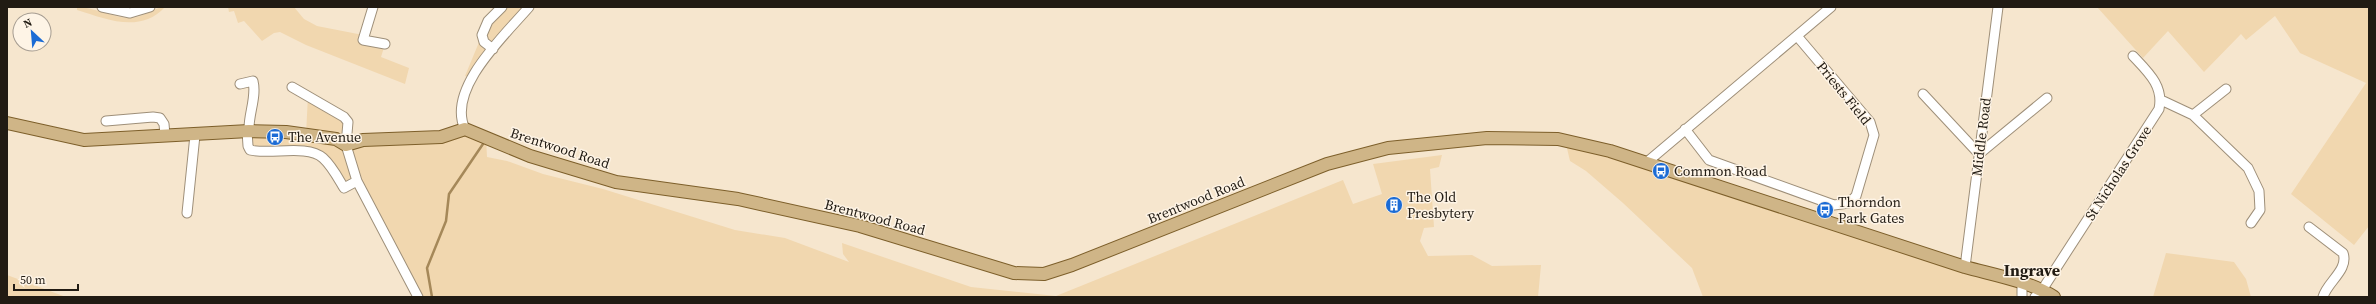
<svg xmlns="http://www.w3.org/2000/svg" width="2376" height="304" viewBox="0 0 2376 304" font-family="'Source Serif 4',serif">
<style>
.green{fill:#f1d7af}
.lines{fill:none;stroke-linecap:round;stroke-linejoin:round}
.stream{stroke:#a58859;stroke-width:2.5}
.minor-casing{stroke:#9e8f79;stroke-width:11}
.major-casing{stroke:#7d5f2a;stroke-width:14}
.minor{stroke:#fff;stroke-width:9}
.major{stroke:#cfb587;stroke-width:12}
.labels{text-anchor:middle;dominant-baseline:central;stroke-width:3;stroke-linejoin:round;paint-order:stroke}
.street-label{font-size:14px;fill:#211b13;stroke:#fef4e6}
.poi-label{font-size:14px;fill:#211b13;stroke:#fef4e6;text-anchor:start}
.quarter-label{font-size:16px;font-weight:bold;fill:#211b13;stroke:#fef4e6}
</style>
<rect width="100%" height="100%" fill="#f6e6ce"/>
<path class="green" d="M77,7C95,7 112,18 130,18C144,18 153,7 165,7C140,34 106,19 77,10Z
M228,7H294L304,19L317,26L363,35L385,44L381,57L409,68L405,84L306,45L280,32L274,33L262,41L244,21L238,23L234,11L229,12Z
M502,7H529L471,78L465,76L482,35Z
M2097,7H2369V226L2354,245L2291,194L2366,83L2300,53L2275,16L2246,40L2241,34L2204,72L2168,31L2143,58Z
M308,95L344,117L346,145L465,129L486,138L487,157L507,161L543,174L603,189L735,230L785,238L849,262L843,254L842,243L971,287L1056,296L1343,180L1353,204L1382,194L1373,164L1442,155L1439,167L1430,169L1434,227L1424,228L1420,241L1428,256L1472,255L1492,266L1541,265L1538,297H418L357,182L344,188L322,157L250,150L249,131L306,135Z
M1565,140L2020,283L2016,297H1703L1692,268L1623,203L1586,171L1570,161Z
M2166,253L2234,262L2246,279L2251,297H2153Z
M7,275L66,297H7Z"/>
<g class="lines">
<path class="stream" d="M432,297L427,268L446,221L449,194L485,141"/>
<g class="minor-casing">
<path id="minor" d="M102,7L130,13L150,7
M373,7L363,40L385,44
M493,49L484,42L482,35L488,21L502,7
M240,84L253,81C257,97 248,115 249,131
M292,87L344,117L348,122L346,145L357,181L418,297
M1923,94L1979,154L2047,98
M2161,100L2193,115L2248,168L2259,191L2260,210L2251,223
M2193,115L2226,89
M106,121L153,117L160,118L164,124L165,135
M465,129C446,89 505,35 529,7
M1685,129L1709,160L1834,205L1849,203L1856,196L1874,135L1870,122L1797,36
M247,131L248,146L250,150C271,155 307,144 323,158C332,166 338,178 344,188L357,181
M1646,163L1831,7
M187,213L195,135
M2309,227L2343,253C2349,270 2327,282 2323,297
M1965,267L1998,7
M2022,284V297
M2035,297L2042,290L2159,109C2164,86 2148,72 2133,56"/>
</g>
<g class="major-casing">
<path id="major" d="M7,123L84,140L249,131L286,132L336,139L346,145L363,140L441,137L465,129L530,156L616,182L738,199L860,226L1014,273L1044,274L1072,265L1327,164L1388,148L1487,138L1558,139L1610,151L1965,267C1994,275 2029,281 2054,297"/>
</g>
<use href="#minor" class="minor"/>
<use href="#major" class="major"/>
</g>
<defs>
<g id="bus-disc" transform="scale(0.9)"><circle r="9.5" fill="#1b6bd5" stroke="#fef4e6"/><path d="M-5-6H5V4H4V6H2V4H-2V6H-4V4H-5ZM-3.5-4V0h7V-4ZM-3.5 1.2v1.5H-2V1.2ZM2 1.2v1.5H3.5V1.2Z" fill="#fff"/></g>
<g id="building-disc" transform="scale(0.9)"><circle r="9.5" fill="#1b6bd5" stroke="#fef4e6"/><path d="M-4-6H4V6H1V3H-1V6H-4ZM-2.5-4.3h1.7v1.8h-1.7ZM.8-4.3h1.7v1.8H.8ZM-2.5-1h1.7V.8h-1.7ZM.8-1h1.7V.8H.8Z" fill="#fff"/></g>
</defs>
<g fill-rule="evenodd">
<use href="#bus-disc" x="275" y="137"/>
<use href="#bus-disc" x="1661" y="171"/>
<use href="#building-disc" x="1394" y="205"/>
<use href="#bus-disc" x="1825" y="210"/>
</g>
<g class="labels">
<g class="street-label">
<text transform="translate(1844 93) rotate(51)">Priests Field</text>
<text transform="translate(1981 137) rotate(-83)">Middle Road</text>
<text transform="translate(560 148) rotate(18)">Brentwood Road</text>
<text transform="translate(2118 173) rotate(-57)">St Nicholas Grove</text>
<text transform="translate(1196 200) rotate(-22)">Brentwood Road</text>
<text transform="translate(875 217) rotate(15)">Brentwood Road</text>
</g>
<g class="poi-label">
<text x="288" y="137">The Avenue</text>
<text x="1674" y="171">Common Road</text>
<text x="1407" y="197">The Old<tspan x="1407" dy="16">Presbytery</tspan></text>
<text x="1838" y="202">Thorndon<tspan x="1838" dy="16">Park Gates</tspan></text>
</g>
<g class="quarter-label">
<text x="2032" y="270">Ingrave</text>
</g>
</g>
<rect width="2376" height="304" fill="none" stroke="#211b13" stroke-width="16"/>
<g transform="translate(32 32) rotate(334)"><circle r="19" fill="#fef4e6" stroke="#a69d92"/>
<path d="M0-3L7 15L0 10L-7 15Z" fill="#1b6bd5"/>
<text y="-6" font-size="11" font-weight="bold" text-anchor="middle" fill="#211b13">N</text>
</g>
<path d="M14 284v6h64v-6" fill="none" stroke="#211b13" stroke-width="2"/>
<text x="20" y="284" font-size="12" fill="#211b13" stroke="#fef4e6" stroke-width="3" paint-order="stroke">50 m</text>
</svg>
